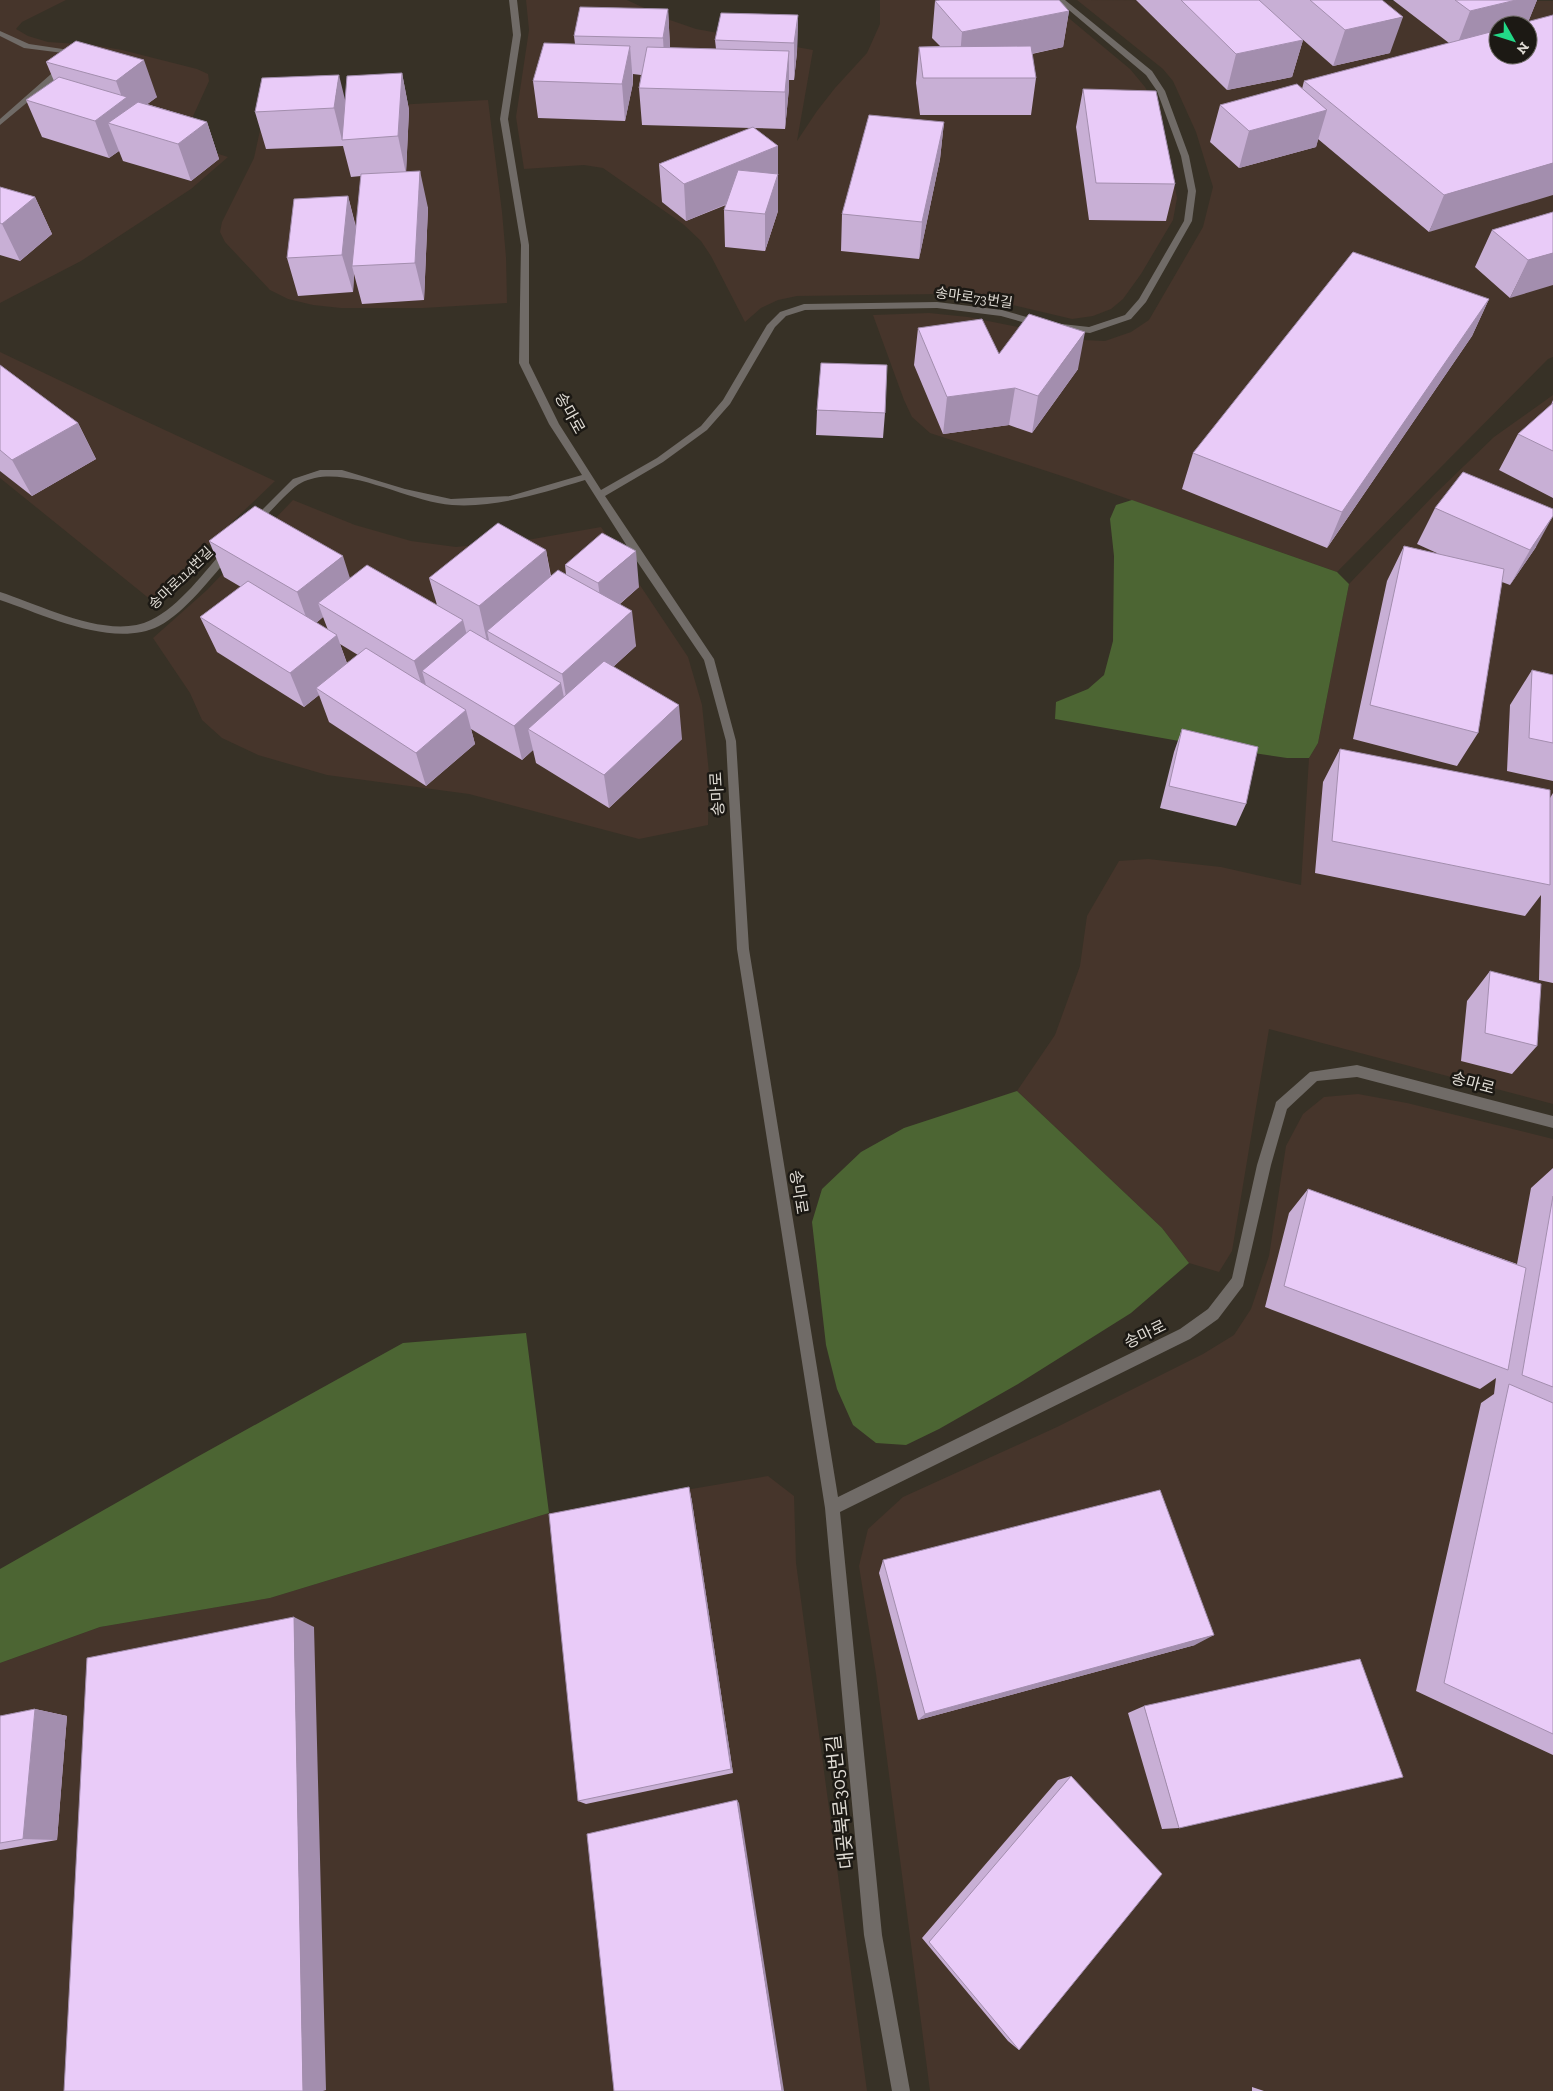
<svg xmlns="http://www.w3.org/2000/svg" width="1553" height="2091" viewBox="0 0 1553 2091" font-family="'Zilla Slab','Noto Sans KR',serif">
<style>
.industrial{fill:#46352b;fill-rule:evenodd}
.green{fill:#4c6533}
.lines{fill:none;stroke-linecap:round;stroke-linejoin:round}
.minor{fill:#706b67;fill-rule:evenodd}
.wall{fill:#c8afd5;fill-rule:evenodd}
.shaded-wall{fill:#a38eae}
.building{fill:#e9cbf8;stroke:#a38eae}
.labels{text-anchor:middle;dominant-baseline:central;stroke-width:5;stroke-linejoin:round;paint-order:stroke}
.far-street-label{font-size:14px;fill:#dfdbd4;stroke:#1c1914}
.street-label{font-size:16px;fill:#dfdbd4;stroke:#1c1914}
.near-street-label{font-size:19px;fill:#dfdbd4;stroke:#1c1914}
</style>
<rect width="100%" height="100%" fill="#373126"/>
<path class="industrial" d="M0,0H66L22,22L16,29L28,36L48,42L93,45L122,50L197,69L208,74L209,81L190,123L175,140L228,157L191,189L81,261L0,303Z
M526,0H627L670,20L696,29L813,50L797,141L817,111L835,88L867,53L880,24V0H1047L1130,69L1145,87L1154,104L1165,136L1177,198L1173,220L1141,274L1123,299L1111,309L1093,316L1072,319L979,297L940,294L797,296L778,300L761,308L745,322L711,256L701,241L683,224L603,168L584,165L524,169L516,117L529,30Z
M1077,0L1553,1V357L1548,359L1337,572L1071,479L930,433L912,417L904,400L873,315L929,313L968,317L1082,340L1105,341L1131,332L1149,320L1203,227L1213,187L1196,132L1173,81L1163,69ZM1498,25H1528V55H1498Z
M488,100L502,212L506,257L507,303L423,308H341L313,305L288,299L270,290L225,242L220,232L222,222L254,158L264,112Z
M0,352L126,412L275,481L151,600L0,478Z
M1553,395V1104L1269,1029L1232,1251L1219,1272L1189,1263L1162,1228L1017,1091L1055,1035L1080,966L1087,916L1119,861L1148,859L1221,867L1301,885L1309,758L1318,743L1349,584L1436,493L1494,437Z
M293,500L355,525L411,541L456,547L533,539L601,527L688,657L702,705L709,773L708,825L639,839L469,794L327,775L258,755L222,738L202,720L190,693L153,638L207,590Z
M1358,1094L1407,1103L1553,1139V2091H930L876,1674L859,1566L868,1529L903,1497L1057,1427L1203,1354L1234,1335L1251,1309L1269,1256L1286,1146L1303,1114L1324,1097Z
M768,1476L794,1496L796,1563L867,2091H0V1663L100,1627L270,1598L549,1513Z"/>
<path class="green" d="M1132,500L1337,572L1349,584L1318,743L1309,758H1287L1213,747L1055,719L1056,702L1088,689L1104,675L1113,641L1114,556L1110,519L1116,505Z
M1017,1091L1162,1228L1189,1263L1131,1313L1018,1384L939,1429L906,1445L876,1443L853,1425L837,1389L826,1345L812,1222L822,1189L861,1152L904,1128Z
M526,1333L549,1513L270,1598L100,1627L0,1663V1569L197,1457L403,1343Z"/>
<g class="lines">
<path class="minor" d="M509,0H517L521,35L508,119L529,245V363L559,424L601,490L657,458L701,426L723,400L767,325L780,312L804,304L937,302L1002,310L1044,322L1089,327L1125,315L1139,299L1184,221L1188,191L1181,156L1157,91L1146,75L1057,0H1065L1152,71L1165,91L1189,156L1196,191L1192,221L1146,302L1131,319L1090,333L1043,328L1001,316L937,308L805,310L786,316L775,327L730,404L707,430L663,462L605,496L714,659L736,741L749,949L838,1497L1180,1329L1208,1309L1232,1278L1257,1165L1275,1106L1276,1102L1310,1072L1357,1065L1553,1116V1128L1357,1077L1317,1081L1287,1109L1271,1165L1243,1286L1218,1319L1190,1339L840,1512L882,1935L910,2091H892L864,1935L825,1508L737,949L726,741L704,660L632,554L585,480C541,493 498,508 452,505C406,502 343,461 301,483C289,489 268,515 257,525L254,526L249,523L293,479L320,470H342L405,489L451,499L510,496L582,475L549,424L519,363L521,245L500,119L513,35Z
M0,31L29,44L76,51L80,53L65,71L0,125V119L59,67L71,54L24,48L0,36Z
M229,548L234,551L233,553C212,576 186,612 159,626C113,649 45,615 0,600V592C41,605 109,641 151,620C179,607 205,571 225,549Z"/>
</g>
<path class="wall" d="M1136,0H1382L1390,53L1333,66L1293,31L1303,40L1292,77L1227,90Z
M1393,0H1537L1528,22L1429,232L1318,139L1316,147L1239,168L1210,142L1220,105L1302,89L1304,81L1449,43Z
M935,1L1069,11L1063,47L1032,54L1036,78L1031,115H920L916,83L919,47L940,46L932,38Z
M668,9L670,48L716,49L715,40L798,15L797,52L794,80H789V88L785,129L754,128L778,146V211L765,251L725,247L724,210L726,205L686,221L662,202L659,164L751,128L642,125L639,88L641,75L633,74V83L625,121L538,118L533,81L575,44L574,36Z
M76,41L157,97L147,104L207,122L219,159L191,181L123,161L119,151L109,158L42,137L26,100L54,81L46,62Z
M402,73L409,110L406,172L428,208L424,300L362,304L354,274L353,292L298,296L287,258L348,196L356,227L361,176L351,177L343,146L266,149L255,112L345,100Z
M1083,89L1175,184L1166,221L1089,220L1076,127Z
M944,122L940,159L919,259L841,251L842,214Z
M0,187L35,197L52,234L20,261L0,255Z
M1553,212L1510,298L1475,267L1492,230Z
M1489,299L1472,336L1327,548L1182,489L1193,453Z
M918,328L999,354L1078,369L1032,433L1009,425L943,434L914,365Z
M0,365L78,423L96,459L32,496L0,471Z
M1553,400V498L1499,470L1518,434L1551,405Z
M817,410L885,413L883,438L816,435Z
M1435,508L1536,547L1510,585L1502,582L1478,733L1457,766L1353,739L1387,581L1404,546L1439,554L1417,544Z
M209,541L350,578L437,605L429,578L546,550L551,576L566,574L565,565L639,587L620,604L636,646L613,667L682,739L609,808L536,763L533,750L522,760L471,729L475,744L426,786L329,722L319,695L304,707L217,652L200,617L241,587L224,577ZM323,617L328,630L316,623ZM340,644L358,655L347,663Z
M1532,670L1553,675V781L1507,771L1510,705Z
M1182,729L1246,804L1236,826L1160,808L1174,752Z
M1340,749L1550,798L1553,793V983L1539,980L1541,895L1525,916L1315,873L1323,782Z
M1490,971L1537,1046L1512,1074L1461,1061L1467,1001Z
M1553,1168V1755L1416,1691L1481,1403L1494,1394L1496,1378L1480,1389L1265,1307L1289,1213L1308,1189L1517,1264L1531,1188Z
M689,1487L692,1502L733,1773L586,1804L578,1801Z
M883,1560L1195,1645L918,1720L879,1573Z
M1144,1706L1179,1828L1162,1829L1128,1713Z
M35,1709L67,1716L57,1840L0,1850V1716Z
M1071,1776L1019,2050L1008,2041L922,1938L1058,1780Z
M1252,2087L1264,2091H1252Z"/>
<path class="shaded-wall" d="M1516,0H1537L1527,25H1498V38L1456,48L1470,11Z
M668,9L670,46L665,75L663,38Z
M1069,11L1063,47L959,69L962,32Z
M798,15L797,52L794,80V43Z
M1403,17L1390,53L1333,66L1345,30Z
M1303,40L1292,77L1227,90L1236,54Z
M630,46L633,83L625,121L622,84Z
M789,51V88L785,129V92Z
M144,60L157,97L133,115L108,123L119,151L109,158L95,121L123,100L116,81Z
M402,73L409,110L406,174L398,136Z
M339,75L348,112L342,140L334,108Z
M1327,110L1316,147L1239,168L1249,131Z
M207,122L219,159L191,181L178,144Z
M944,122L940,159L919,259L922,222Z
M778,146V211L765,251V214L774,184L686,221L684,184Z
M1553,163V195L1429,232L1444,195Z
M420,171L428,208L424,300L415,263Z
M348,196L357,233L352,266L354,274L353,292L342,255Z
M35,197L52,234L20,261L2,224Z
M1553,253V285L1510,298L1528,260Z
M1489,299L1472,336L1327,548L1342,512Z
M1085,332L1078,369L1032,433L1038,396Z
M1015,388L1009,425L943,434L947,397Z
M78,423L96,459L32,496L12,460Z
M1553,516L1536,547L1510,585L1530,550Z
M546,550L552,586L487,631L489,640L487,641L479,606Z
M636,551L639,587L603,618L598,583Z
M343,556L354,591L318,603L323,617L310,628L297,592Z
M632,611L636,646L568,708L562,674Z
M463,620L472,655L422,671L428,692L425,695L414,661Z
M337,635L349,670L316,688L319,695L304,707L290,673Z
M561,683L568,717L528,729L533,750L522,760L514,726Z
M679,705L682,739L609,808L604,775Z
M466,710L475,744L426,786L416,753Z
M689,1487L692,1502L733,1773L731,1769Z
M294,1617L314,1627L326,2090L323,2091H303Z
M1214,1635L1195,1645L918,1720L925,1714Z
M35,1709L67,1716L57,1840L23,1839Z
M737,1800L739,1803L784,2091H782Z"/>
<path class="building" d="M940,0H1059L1069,11L962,32L935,1Z
M1181,0H1259L1303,40L1236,54Z
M1310,0H1382L1403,17L1345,30Z
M1455,0H1516L1470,11Z
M580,7L668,9L663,38L574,36Z
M721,13L798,15L794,43L715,40Z
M1553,15V163L1444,195L1304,81L1498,30V55H1528V25H1515Z
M76,41L144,60L116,81L46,62Z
M544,43L630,46L622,84L533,81Z
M1031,46L1036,78H923L919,47Z
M647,47L789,51L785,92L639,88Z
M402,73L398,136L342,140L347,76Z
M339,75L334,108L255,112L262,78Z
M59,77L127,97L95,121L26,100Z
M1297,84L1327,110L1249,131L1220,105Z
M1083,89L1156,91L1175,184L1096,183Z
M138,102L207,122L178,144L108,123Z
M869,115L944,122L922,222L842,214Z
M753,127L778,146L684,184L659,164Z
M738,170L778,174L765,214L724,210Z
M420,171L415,263L352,266L361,174Z
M0,187L35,197L2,224L0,223Z
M348,196L342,255L287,258L294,199Z
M1553,212V253L1528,260L1492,230Z
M1353,252L1489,299L1342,512L1193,453Z
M1029,314L1085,332L1038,396L1015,388L947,397L918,328L982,319L999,354Z
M821,363L887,365L885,413L817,410Z
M0,365L78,423L12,460L0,450Z
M1553,403V451L1518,434Z
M1463,472L1553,509V516L1530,550L1435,508Z
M255,506L343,556L297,592L209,541Z
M498,523L546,550L479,606L429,578Z
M602,533L636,551L598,583L565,565Z
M1404,546L1504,569L1478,733L1370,705Z
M367,565L463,620L414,661L318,603Z
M558,570L632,611L562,674L487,631Z
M248,581L337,635L290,673L200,617Z
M470,630L561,683L514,726L422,671Z
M366,648L466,710L416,753L316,688Z
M604,661L679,705L604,775L528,729Z
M1532,670L1553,675V743L1529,738Z
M1182,729L1258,747L1246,804L1169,786Z
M1340,749L1550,790V885L1332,841Z
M1490,971L1541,984L1537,1046L1485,1033Z
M1308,1189L1526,1268L1508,1370L1284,1286Z
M1553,1196V1387L1522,1375Z
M1509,1384L1553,1403V1734L1444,1683Z
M689,1487L731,1769L578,1801L549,1514Z
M1160,1490L1214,1635L925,1714L883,1560Z
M294,1617L303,2091H64L87,1658Z
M1360,1659L1403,1777L1179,1828L1144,1706Z
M35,1709L23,1839L0,1843V1716Z
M1071,1776L1162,1874L1019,2050L929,1942Z
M737,1800L782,2091H614L587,1834Z"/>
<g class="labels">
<g class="far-street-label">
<text transform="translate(974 298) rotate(8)">송마로73번길</text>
<text transform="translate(181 578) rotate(-44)">송마로114번길</text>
</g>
<g class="street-label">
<text transform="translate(570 413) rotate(61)">송마로</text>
<text transform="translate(717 794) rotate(-93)">송마로</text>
<text transform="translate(1473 1083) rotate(15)">송마로</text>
<text transform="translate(799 1192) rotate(81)">송마로</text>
<text transform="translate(1145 1334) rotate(-26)">송마로</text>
</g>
<g class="near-street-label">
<text transform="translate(840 1802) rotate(-96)">대곶북로305번길</text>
</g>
</g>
<g transform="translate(1513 40) rotate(129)"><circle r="24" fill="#1c1914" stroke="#6a6761"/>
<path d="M0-4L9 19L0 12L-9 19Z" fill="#22d887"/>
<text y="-8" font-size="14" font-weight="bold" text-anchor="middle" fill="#dfdbd4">N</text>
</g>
</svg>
